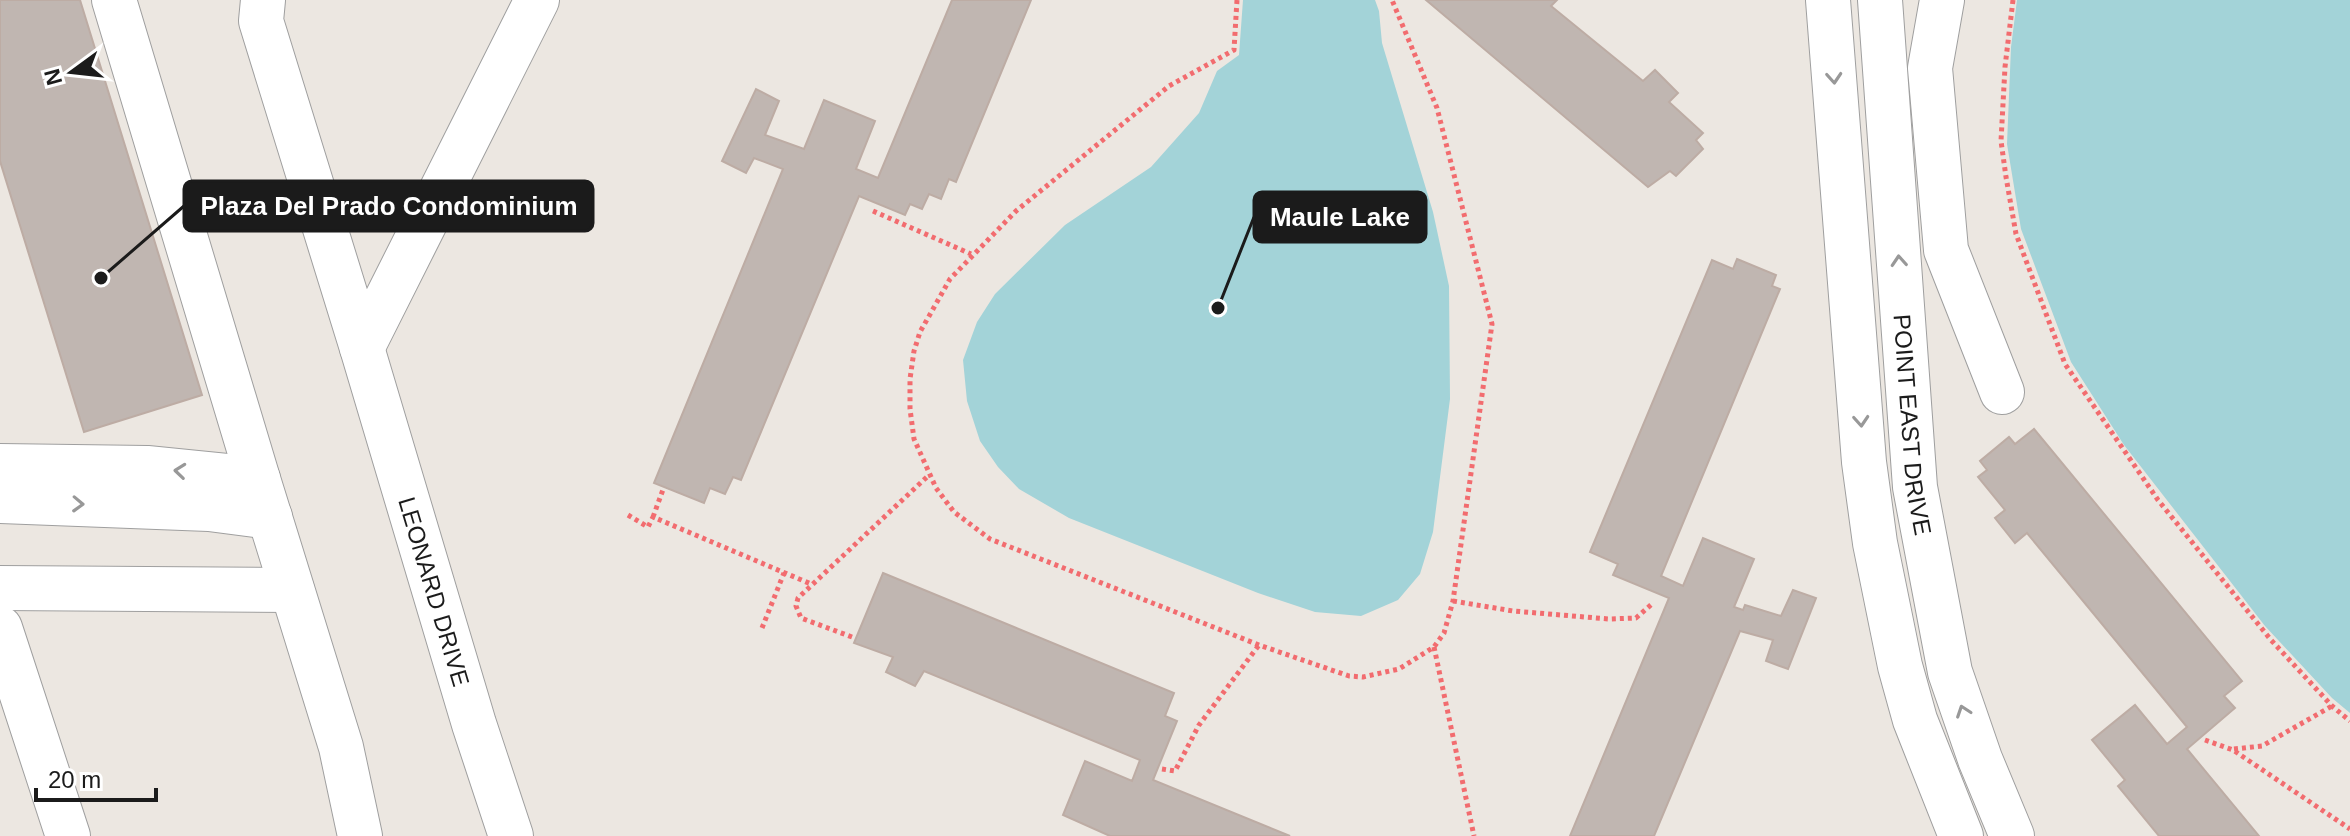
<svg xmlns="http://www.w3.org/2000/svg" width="2350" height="836" viewBox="0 0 2350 836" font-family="Arial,sans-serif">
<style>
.water{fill:#a3d3d8}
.building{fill:#c0b6b1;stroke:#bdaca4;stroke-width:2}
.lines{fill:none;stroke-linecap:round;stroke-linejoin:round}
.minor-casing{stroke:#9f9f9f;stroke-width:46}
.path{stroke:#f26c6f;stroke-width:5;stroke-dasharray:4 4;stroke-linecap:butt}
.minor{stroke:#fff;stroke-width:44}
.oneway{stroke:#989898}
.labels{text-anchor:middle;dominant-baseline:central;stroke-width:8;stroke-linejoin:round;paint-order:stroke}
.street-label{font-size:24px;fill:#1b1b1b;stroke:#fff}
.leader{fill:none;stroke:#1b1b1b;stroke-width:3}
.callout-dot{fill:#1b1b1b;stroke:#fff;stroke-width:3}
.callout{fill:#1b1b1b;stroke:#1b1b1b;stroke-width:3}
.callout-label{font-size:26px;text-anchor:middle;font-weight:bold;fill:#fff}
</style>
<rect width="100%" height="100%" fill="#ece7e1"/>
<path class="water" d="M1243,0H1375L1379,11L1382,43L1433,212L1449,286L1450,399L1433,532L1420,574L1398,600L1361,616L1315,612L1258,593L1069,518L1019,489L998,467L980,441L967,401L963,360L977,322L995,294L1065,225L1151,167L1199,113L1217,71L1239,55Z
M2017,0H2350V713L2332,698L2265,626L2124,445L2071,362L2021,229L2007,144L2011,47Z"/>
<path class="building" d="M0,0H80L202,395L84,432L0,161Z
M952,0H1031L956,182L949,179L941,199L929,194L922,209L910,204L905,215L859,196L741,480L733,477L725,494L710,488L704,503L654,483L783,169L754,158L746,173L722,161L756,89L779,101L765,135L804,149L824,100L875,121L856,169L878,178Z
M1426,0H1557L1551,6L1643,81L1655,70L1678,93L1669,102L1703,133L1696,140L1703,149L1676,176L1670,171L1648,187Z
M1737,259L1776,275L1772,286L1780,289L1661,576L1683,586L1703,538L1754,559L1734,607L1743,610L1745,605L1781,616L1793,590L1816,598L1788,669L1766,661L1773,640L1740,631L1654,836H1570L1669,598L1613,575L1618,564L1590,552L1712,260L1733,269Z
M2034,429L2242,681L2224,696L2235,708L2187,749L2259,836H2159L2118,786L2125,780L2092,740L2135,705L2167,744L2187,727L2027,533L2015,543L1995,518L2005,510L1978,477L1987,470L1980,461L2009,437L2015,444Z
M883,573L1174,693L1165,716L1177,721L1153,780L1290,836H1110L1063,815L1085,761L1132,781L1140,760L924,671L915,686L886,672L893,657L854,643Z"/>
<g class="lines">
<g class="minor-casing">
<g id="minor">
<path d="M114,0L258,479L341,747L360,836"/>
<path d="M263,0L261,21L362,348L537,0"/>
<path d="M1828,0L1864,462L1875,543L1900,666L1915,720L1961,836"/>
<path id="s1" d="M1880,0L1915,487L1950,672L1980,759L2012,836"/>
<path d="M1942,0L1930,68L1946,250L2002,392"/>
<path id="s2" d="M362,348L474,724L511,836"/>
<path d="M0,466L147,468L258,479"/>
<path d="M0,501L209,509L270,517"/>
<path d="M0,588L292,590"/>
<path d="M0,628L68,836"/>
</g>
</g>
<path class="path" d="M1237,0L1234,50L1169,86L1016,211L950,279L920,332L914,351L910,379V409L914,439L936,488L954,512L990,539L1259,645L1349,676L1363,677L1399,669L1434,647L1444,633L1453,601L1492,324L1437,108L1392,0
M2013,0L2005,67L2001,141L2006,177L2016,234L2065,364L2158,500L2271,640L2332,706L2350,721
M873,211L971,254
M628,515L648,527L653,517L811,584
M653,517L664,487
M1453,601L1513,611L1609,619L1636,618L1653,603
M762,628L784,573
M852,637L801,618L796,606L798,598L929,475
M1434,647L1474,836
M2205,740L2233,750L2350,829
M2234,749L2262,746L2332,706
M1162,769L1175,771L1199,725L1259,645"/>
<use href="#minor" class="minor"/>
</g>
<defs><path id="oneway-chevron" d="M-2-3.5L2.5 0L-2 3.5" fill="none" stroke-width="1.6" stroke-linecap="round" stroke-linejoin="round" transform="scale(2)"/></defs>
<g class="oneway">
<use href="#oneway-chevron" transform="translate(1834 78) rotate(86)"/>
<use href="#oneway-chevron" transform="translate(1899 261) rotate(-94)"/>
<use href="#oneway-chevron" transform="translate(1861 421) rotate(86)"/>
<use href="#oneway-chevron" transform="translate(180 471) rotate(-174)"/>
<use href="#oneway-chevron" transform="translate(78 504) rotate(2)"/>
<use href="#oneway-chevron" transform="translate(1963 711) rotate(-109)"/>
</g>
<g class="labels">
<g class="street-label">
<text stroke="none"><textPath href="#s1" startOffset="426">POINT EAST DRIVE</textPath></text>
<text stroke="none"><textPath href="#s2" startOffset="254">LEONARD DRIVE</textPath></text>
</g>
</g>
<path class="leader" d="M101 278L184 206M1218 308L1254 217"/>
<g class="callout-dot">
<circle cx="101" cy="278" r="8"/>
<circle cx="1218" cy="308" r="8"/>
</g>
<g class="callout">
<rect x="184" y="181" width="409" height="50" rx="8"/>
<rect x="1254" y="192" width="172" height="50" rx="8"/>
</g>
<g class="callout-label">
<text x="389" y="215">Plaza Del Prado Condominium</text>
<text x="1340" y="226">Maule Lake</text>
</g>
<g transform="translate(72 72) rotate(255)" stroke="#ffffff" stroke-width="6" paint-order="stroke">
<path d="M0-6L14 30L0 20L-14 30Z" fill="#1b1b1b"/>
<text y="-12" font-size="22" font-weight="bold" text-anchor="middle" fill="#1b1b1b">N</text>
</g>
<path d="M36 788v12h120v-12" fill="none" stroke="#1b1b1b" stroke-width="4"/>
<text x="48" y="788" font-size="24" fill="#1b1b1b" stroke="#ffffff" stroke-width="6" paint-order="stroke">20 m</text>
</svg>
